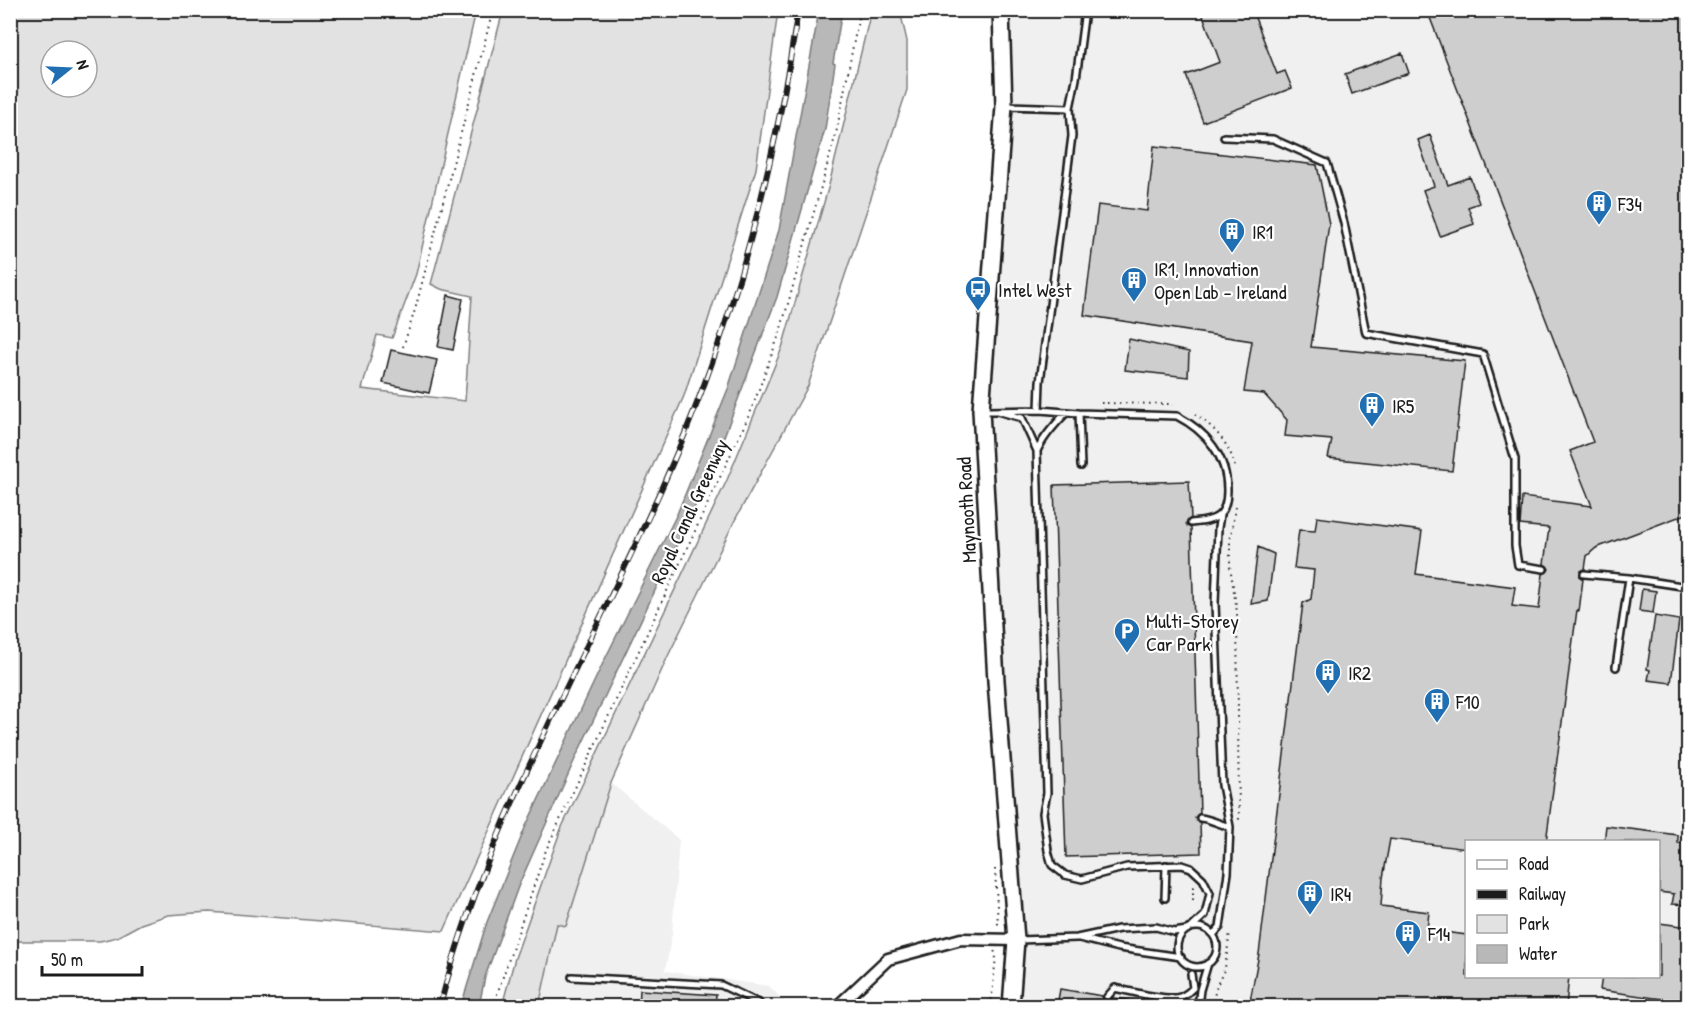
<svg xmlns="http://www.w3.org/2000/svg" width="1699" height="1017" viewBox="0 0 1699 1017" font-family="'Patrick Hand',sans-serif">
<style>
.built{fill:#f0f0f0;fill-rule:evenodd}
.green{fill:#e2e2e2;stroke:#7f7f7f;stroke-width:1.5;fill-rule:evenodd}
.water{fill:#b8b8b8;stroke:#7a7a7a;stroke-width:1.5}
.building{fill:#cecece;stroke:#1c1c1c;stroke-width:1.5}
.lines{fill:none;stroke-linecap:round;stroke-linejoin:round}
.lane-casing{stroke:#1c1c1c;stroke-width:10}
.street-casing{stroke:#1c1c1c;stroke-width:15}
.secondary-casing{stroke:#1c1c1c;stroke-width:20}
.path{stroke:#1c1c1c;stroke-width:2;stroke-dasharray:1.5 4.5;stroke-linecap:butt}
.lane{stroke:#fff;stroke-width:5}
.street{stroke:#fff;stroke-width:10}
.secondary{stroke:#fff;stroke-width:15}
.rail-casing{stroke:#1c1c1c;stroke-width:6}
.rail{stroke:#fff;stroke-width:4;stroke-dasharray:11;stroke-linecap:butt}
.labels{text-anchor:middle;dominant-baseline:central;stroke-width:4.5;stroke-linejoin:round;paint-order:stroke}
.poi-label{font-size:20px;fill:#1c1c1c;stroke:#fff;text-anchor:start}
.street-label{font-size:20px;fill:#1c1c1c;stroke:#fff}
</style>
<rect width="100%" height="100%" fill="#fff"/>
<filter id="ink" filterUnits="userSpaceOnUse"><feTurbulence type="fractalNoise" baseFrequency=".0167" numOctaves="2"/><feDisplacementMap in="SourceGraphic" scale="12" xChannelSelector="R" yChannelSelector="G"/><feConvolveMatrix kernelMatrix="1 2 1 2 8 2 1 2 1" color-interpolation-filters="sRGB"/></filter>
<g filter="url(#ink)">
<path class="built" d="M999,11H1688V1006H1017L976,410L1003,95ZM1466,842H1658V976H1466Z
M611,783L679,840L672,934L665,971L769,986L789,1006H539L557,924L566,926Z"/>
<path class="green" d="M11,10L476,11L416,274L392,338L377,335L362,389L465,401L472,296L441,289L431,284L503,11H778L756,169L684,396L444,931L209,912L168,915L141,924L117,937L100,941H11ZM51,51H87V87H51Z
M871,11H900L907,41V90L808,386L735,520L668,656L611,783L566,926L557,924L539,1006H502L515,958L561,829L727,480L782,348L829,185Z"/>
<path class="water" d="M819,11H842L833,63L835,64L825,129L777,297L707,481L575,759L518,887L485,977L479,1006H461L487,922L525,828L603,663L677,514L728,389L779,230Z"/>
<path class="building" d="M1201,10H1252L1277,74L1285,71L1292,88L1203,122L1186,75L1220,62Z
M1427,10H1689V513L1596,548L1587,556L1585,569L1580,572V577L1583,579L1579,611L1577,610L1546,842H1467V849L1390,839L1383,878L1381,906L1429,912L1427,930L1467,935V976H1569L1566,1006H1249L1259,954L1303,603L1311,599L1314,570L1294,568L1299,530L1315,531L1317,517L1422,531L1416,574L1515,587L1512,606L1539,609L1543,574L1547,572L1549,569L1547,566L1544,564L1549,528L1520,525L1522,497L1592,506L1570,451L1593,442Z
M1402,53L1409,73L1352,94L1345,74Z
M1430,135L1448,185L1470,177L1479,203L1468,207L1474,224L1440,236L1423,190L1434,186L1418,140Z
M1154,146L1317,165L1329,224L1311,347L1465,361L1452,471L1328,458L1332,440L1285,436L1287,420L1264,394L1244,392L1252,341L1084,315L1098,205L1147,211Z
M448,295L463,299L453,350L438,347Z
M1129,339L1189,352L1188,377L1125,370Z
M391,350L437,360L429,393L383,383Z
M1189,481L1191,518L1186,523L1187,526L1191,528L1200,813L1197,815L1195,818L1197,821L1200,823L1201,853L1066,857L1054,485Z
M1258,547L1274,554L1268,601L1251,604Z
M1642,589L1656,591L1653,613L1639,611Z
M1655,616L1679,620L1671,683L1648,680L1650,670L1647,669Z
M1606,826L1678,835V843L1689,844V905L1672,904L1674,894L1659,892V842H1604Z
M1659,923L1689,927V1003L1600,990L1602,976H1659Z
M1060,989L1102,996L1103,1000L1107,1002L1113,998L1128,1000L1127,1006H1057Z
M640,990L716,995L715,1006H639Z"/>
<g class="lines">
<g class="lane-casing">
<path id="lane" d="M1005,106L1070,108L1076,79L1085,10
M1070,108L1072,136L1040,382L1039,410L1079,413L1177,416C1206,431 1227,456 1227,490C1227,499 1226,510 1218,516C1210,522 1200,522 1191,523
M1224,137L1273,139L1327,163L1344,223L1366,333L1483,354L1515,459V546L1518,565L1544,569
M989,411L1039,410
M997,411L1022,418L1037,451
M1067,412C1055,424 1044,436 1037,451L1047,793L1043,813L1048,851L1052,865L1065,875L1082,879L1127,867L1182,865L1191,868L1203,879L1210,893L1205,915L1192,927
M1079,413L1081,466
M1584,574L1629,578
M1616,667L1629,578L1688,587
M1200,818C1211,819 1219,824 1230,827
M1165,898L1166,865
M1177 947a20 20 0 1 1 40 0a20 20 0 1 1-40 0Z
M1213,935L1220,927L1228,873L1230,827L1222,785L1215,603L1218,528L1220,515
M1079,938L1119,948L1181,957
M1019,940L1077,938L1119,929L1156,927L1174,932L1187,930
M572,977L721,985L759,1003L761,1006
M1107,997L1115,988C1133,992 1158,999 1176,998C1183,997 1188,993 1193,988L1191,974
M1198,1006L1200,990L1208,963"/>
</g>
<g class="street-casing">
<path id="street" d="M838,1006L888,959L961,939L1016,940"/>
</g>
<g class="secondary-casing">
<path id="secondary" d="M1001,10L1004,106L981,410L996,681L1016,940L1011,1006"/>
</g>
<path class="path" d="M403,347L415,310L493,10
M1101,403L1169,404L1173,405
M1195,414C1214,427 1231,445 1235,468
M1235,507L1230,543V566L1237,612L1239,821
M995,869L998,925L996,928
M1193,900V887L1196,885
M493,1006L546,850L751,411L780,332L836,134L860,10
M991,1006L996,956L994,950
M1211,1006L1218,983L1225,968L1230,931"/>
<use href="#lane" class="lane"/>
<use href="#street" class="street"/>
<use href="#secondary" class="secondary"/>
<g class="rail-casing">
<path id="rail" d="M440,1006C489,814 595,644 673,462C735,319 775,165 798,10"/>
</g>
<use href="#rail" class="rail"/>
</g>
</g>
<defs>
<g id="building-pin" transform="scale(1.35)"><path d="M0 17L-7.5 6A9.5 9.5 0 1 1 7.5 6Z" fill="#1f6fb2" stroke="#fff"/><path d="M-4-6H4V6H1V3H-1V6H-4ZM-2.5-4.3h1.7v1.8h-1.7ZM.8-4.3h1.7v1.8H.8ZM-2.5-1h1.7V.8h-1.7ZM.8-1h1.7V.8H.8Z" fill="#fff"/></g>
<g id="bus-pin" transform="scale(1.35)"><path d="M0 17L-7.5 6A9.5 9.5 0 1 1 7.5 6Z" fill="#1f6fb2" stroke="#fff"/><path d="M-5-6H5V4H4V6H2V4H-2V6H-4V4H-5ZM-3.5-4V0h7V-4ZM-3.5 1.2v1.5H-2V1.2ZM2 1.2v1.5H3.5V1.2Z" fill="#fff"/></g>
<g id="parking-pin" transform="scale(1.35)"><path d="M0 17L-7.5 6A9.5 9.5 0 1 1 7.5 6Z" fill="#1f6fb2" stroke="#fff"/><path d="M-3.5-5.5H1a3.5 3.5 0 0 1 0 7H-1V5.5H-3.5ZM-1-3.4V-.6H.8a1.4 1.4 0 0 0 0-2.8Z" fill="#fff"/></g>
</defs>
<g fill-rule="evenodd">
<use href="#building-pin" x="1599" y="203"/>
<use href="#building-pin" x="1232" y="231"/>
<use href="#building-pin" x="1134" y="280"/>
<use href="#bus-pin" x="978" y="289"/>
<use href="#building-pin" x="1372" y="405"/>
<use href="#parking-pin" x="1127" y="631"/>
<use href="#building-pin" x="1328" y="672"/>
<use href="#building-pin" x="1437" y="701"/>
<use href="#building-pin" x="1310" y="893"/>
<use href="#building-pin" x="1408" y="933"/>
</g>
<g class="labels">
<g class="poi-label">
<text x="1618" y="203">F34</text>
<text x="1252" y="231">IR1</text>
<text x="1154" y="268">IR1, Innovation<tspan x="1154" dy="23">Open Lab - Ireland</tspan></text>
<text x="998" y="289">Intel West</text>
<text x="1392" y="405">IR5</text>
<text x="1146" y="620">Multi-Storey<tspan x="1146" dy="23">Car Park</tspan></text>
<text x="1348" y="672">IR2</text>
<text x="1456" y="701">F10</text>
<text x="1330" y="893">IR4</text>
<text x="1428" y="933">F14</text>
</g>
<g class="street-label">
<text transform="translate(966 510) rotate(-93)">Maynooth Road</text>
<text transform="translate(689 511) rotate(-65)">Royal Canal Greenway</text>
</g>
</g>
<rect width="1699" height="1017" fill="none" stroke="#fff" stroke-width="36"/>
<rect x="18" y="18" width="1663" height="981" fill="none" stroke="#1c1c1c" stroke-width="2" filter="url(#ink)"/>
<rect x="1465" y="840" width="195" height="138" fill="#ffffff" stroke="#a4a4a4" stroke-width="1.5"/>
<rect x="1477" y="860" width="30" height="9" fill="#ffffff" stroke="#a4a4a4" stroke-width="1.5"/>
<text x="1519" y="870" font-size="18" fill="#1c1c1c">Road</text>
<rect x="1477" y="890" width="30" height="9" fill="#1c1c1c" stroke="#a4a4a4" stroke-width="1.5"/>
<text x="1519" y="900" font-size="18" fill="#1c1c1c">Railway</text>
<rect x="1477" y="915" width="30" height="18" fill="#e2e2e2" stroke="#a4a4a4" stroke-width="1.5"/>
<text x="1519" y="930" font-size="18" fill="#1c1c1c">Park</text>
<rect x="1477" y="945" width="30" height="18" fill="#b8b8b8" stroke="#a4a4a4" stroke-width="1.5"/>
<text x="1519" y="960" font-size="18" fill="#1c1c1c">Water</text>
<g transform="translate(69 69) rotate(72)"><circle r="28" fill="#ffffff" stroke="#a4a4a4" stroke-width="1.5"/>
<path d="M0-4.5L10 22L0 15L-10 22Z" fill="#1f6fb2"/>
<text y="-9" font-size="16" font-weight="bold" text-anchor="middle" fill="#1c1c1c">N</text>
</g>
<path d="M42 966v9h100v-9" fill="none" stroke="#1c1c1c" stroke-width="3"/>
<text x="51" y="966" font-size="18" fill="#1c1c1c" stroke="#ffffff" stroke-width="4.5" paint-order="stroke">50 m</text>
</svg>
